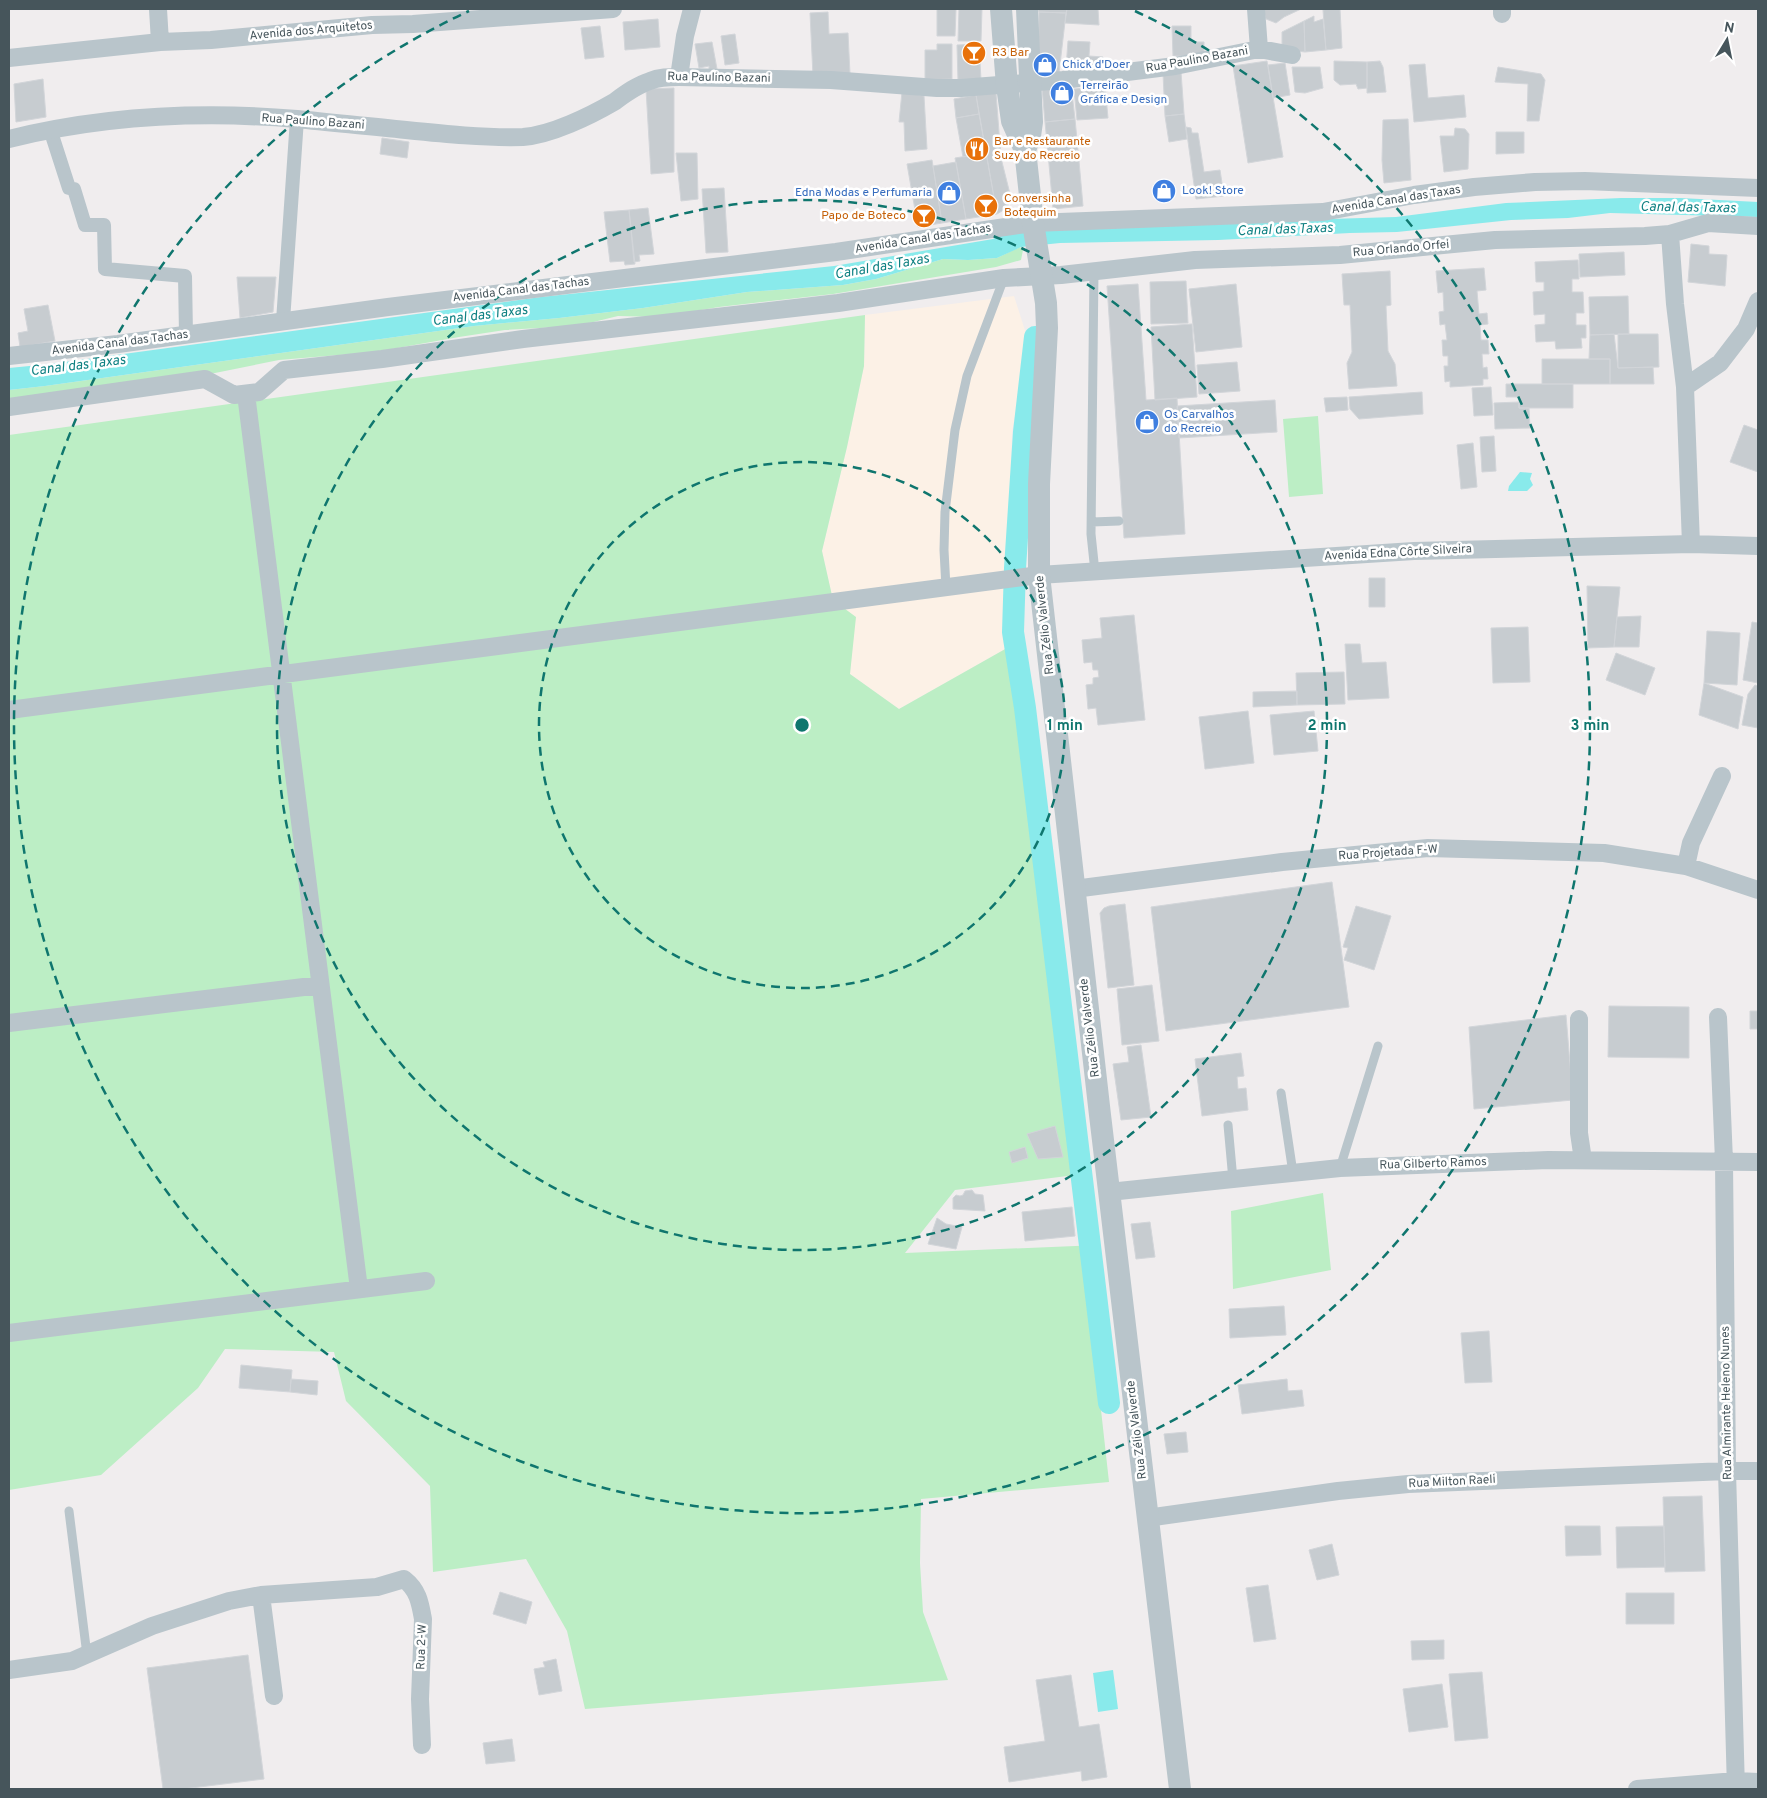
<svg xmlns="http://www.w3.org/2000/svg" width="1767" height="1798" viewBox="0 0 1767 1798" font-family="Overpass,sans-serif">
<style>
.commercial{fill:#fcf1e6}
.green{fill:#bceec5}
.water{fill:#89eaeb}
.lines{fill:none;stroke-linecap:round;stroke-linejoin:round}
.canal{stroke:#89eaeb;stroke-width:22}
.building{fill:#c7ccd0;stroke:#d2d5d9}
.service{stroke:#b9c5cb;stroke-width:9}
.pedestrian{stroke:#b9c5cb;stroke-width:14}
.minor{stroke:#b9c5cb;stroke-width:18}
.tertiary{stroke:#b9c5cb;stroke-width:22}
.ring{fill:none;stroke:#0f766e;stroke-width:2.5;stroke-dasharray:9 6}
.labels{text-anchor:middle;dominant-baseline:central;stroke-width:5;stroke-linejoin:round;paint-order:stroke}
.street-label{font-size:12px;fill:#46555b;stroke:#fff}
.food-label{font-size:12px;fill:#c56008;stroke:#fff;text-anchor:start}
.shop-label{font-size:12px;fill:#366cbe;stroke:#fff;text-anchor:start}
.water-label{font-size:14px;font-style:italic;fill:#0e8082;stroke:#fff}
.centre{fill:#0f766e;stroke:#fff;stroke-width:2.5}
.ring-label{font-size:15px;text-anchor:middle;font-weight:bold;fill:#0f766e;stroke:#fff;stroke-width:5;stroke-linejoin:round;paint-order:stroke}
</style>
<rect width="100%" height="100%" fill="#f0edee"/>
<path class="commercial" d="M1014,296L1029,343L1012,432L1007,648L899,709L850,674L855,617L833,600L822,551L847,447L864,366L865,315Z"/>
<path class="green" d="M1020,247L1023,250L1021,260L996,267L833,294L719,307L659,317L618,316L577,326L505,330L459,337L375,352L279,360L215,373L9,402V390L45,386L474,326L559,318L643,308L747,292L843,285L876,279L943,259L968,260L997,258Z
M865,315L864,366L847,447L822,551L833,600L856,617L850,674L899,709L1007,648L1075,1175L955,1190L905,1253L1099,1245L1119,1407L1101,1410L1109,1482L921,1499L920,1563L923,1612L948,1680L585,1709L567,1631L526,1559L433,1572L430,1486L346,1401L334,1352L225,1349L198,1388L101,1475L9,1490V435Z
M1318,416L1323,494L1289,497L1283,419Z
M1323,1193L1331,1270L1233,1289L1231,1211Z"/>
<path class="water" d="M1680,198L1758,202V217L1610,213L1568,218L1511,220L1397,232L1350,233L1218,240L1060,243L1021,247L997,258L968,260L943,259L876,279L843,285L747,292L643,308L559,318L474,326L45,386L9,390V368L50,364L541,297L834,266L993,239L1003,233L1196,223L1396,217L1506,203L1621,198Z
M1520,472L1532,473L1530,479L1533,485L1527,491H1508L1509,486Z
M1113,1670L1118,1709L1098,1712L1093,1673Z"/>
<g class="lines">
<path class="canal" d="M1035,337L1024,432L1015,568L1013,632L1025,708L1109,1403"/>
</g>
<path class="building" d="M937,9H956L955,36H937Z
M959,9H982L981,41H958Z
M1038,9H1067L1066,13L1039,12Z
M1067,9H1098L1099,25L1065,23Z
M1263,9H1301L1284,17L1276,23L1266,19Z
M1329,9H1340L1342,48L1326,50L1323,10Z
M828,12L829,34L848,33L850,74L813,76L810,13Z
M1039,12L1066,13L1059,73L1044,74L1038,72Z
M1314,16V22L1323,19L1326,50L1305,52L1304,21Z
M658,19L660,47L625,50L623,22Z
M1304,21L1305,52L1282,49V32Z
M600,26L604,57L585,59L581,28Z
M1172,26H1191V42H1204V56H1173Z
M735,34L739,63L725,65L721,36Z
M1068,41L1090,42L1089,56L1103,57L1101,71L1066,68Z
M712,42L717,69L709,70V66L699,68L695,44Z
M937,44H952V79L925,80V50H937Z
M979,44L981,80L958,81L957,45Z
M1267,61L1283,157L1248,163L1233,66Z
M1334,61L1367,62V88L1358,89L1356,84L1340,85L1334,80Z
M1380,61L1383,67L1386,92L1367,93V62Z
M1285,63L1290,95L1273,98L1268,65Z
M1425,64L1428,98L1464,95L1466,117L1414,122L1409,65Z
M1292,67H1320L1323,88L1305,93L1295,92Z
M1498,67L1541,74L1545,80L1539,121H1527L1528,84L1495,82Z
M1181,72L1184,114L1165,116L1163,73Z
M43,79L46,117L16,122L14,84Z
M1071,85L1075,119L1045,122L1042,88Z
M1105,86L1108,118L1077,120L1074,89Z
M674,88V172L651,174L646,89Z
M902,92L924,96L927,149L905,151L904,122H899Z
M996,93L1001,158L1011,198L1008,206L1002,211L997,214L976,95Z
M976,95L979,114L956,118L954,99Z
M979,114L986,153L963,157L956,118Z
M1184,114L1187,139L1169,142L1165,116Z
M1075,119L1078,150L1048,153L1045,122Z
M1408,119L1411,180L1384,183L1382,160L1383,120Z
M1186,127L1191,128L1192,133H1198L1204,172L1220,170L1224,196L1196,199Z
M1455,128L1465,129L1469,134L1468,169L1444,172L1440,136H1454Z
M1496,132H1524V153L1496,154Z
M382,138L409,142L407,158L380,154Z
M1078,150L1083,206L1053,209L1048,153Z
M676,153H697L698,199L681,201Z
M986,153L997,214L966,219L955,158Z
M932,160L942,223L918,227L907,164Z
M956,162L966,219L942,223L933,166Z
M724,188L728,252L706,253L702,189Z
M648,208L654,254L639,255L640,261L634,262L629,210Z
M629,210L635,264L625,265L624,261L610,262L604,212Z
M1691,244L1709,246V254L1727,255L1725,286L1688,282Z
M1624,252L1625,275L1580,277L1579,254Z
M1578,260L1579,279H1572V292H1583L1584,313H1576V325H1586V338H1581L1582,348L1556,349L1555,341L1536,342L1535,325L1545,324V314L1534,315L1533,292L1544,291V282H1536L1535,262Z
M1484,268L1486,290L1477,291L1479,314L1487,313L1488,324L1480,325L1481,340H1488L1489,354H1482L1483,368L1487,367L1488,379H1483V385L1450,387V381L1445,382L1444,366H1448V356H1443L1442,340H1447L1445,324L1440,325L1439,312L1444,311L1443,292L1438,293L1436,271Z
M1390,271L1391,305L1386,306L1388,351L1395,364L1397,386L1349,389L1347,363L1352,352L1350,305H1344L1342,274Z
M237,277H276L273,312L240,318Z
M1186,281L1188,323L1151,324L1150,282Z
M1138,284L1146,400L1177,398L1185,534L1124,538L1107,286Z
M1236,284L1242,347L1196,352L1189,289Z
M1628,296L1629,334L1590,335L1589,297Z
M48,305L55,341L20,347L18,333L28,331L24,309Z
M1192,324L1197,397L1155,400L1151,327Z
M1614,334L1618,368L1653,367L1654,384H1610V359H1589L1590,335Z
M1618,334H1658L1659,367L1618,368Z
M1542,359H1610V384H1542Z
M1237,362L1240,391L1199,394L1197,365Z
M1506,384H1573V408H1519V397H1506Z
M1491,387L1493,415L1474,416L1472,388Z
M1422,392L1423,414L1359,419L1350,409L1349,397Z
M1347,397L1348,410L1326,412L1324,398Z
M1275,400L1277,432L1179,438L1177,406Z
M1519,402V408H1529L1530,428L1495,429L1494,403Z
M1744,425L1758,430V472L1730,462Z
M1494,436L1496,471L1482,472L1480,437Z
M1473,443L1477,487L1461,489L1457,445Z
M1369,578H1385V607H1369Z
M1587,586L1620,587L1614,647L1588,648Z
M1134,615L1145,720L1098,725L1096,708L1088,709L1086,685L1093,684V678L1099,677L1098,670H1093L1092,662L1084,663L1082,640L1102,638L1100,618Z
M1641,616L1639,647H1614L1617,617Z
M1752,622L1758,623V683L1743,680Z
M1528,627L1530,682L1493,683L1491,628Z
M1707,631L1740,633L1737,685L1704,683Z
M1345,644H1360L1362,663L1386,662L1389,698L1348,700Z
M1616,653L1655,668L1645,695L1606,680Z
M1344,672L1345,704L1297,705L1296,673Z
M1704,683L1743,697L1738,729L1699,715Z
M1755,685L1758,686V728L1742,725L1748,694Z
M1297,691V705L1253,707V692Z
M1248,711L1254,763L1205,769L1199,717Z
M1314,711L1318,751L1274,755L1270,715Z
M1332,882L1349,1007L1166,1031L1151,907Z
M1125,904L1134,985L1108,988L1100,913L1104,908L1109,906Z
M1356,906L1391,916L1374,970L1344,960L1348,948L1343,947Z
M1152,985L1159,1041L1122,1045L1117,989Z
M1609,1006L1689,1007V1058L1608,1057Z
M1750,1011H1758V1029H1750Z
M1566,1015L1573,1100L1474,1109L1469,1027Z
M1141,1045L1151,1117L1121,1120L1113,1064L1129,1062L1127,1047Z
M1241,1053L1244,1076L1237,1077L1238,1089L1246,1088L1248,1110L1202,1116L1195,1059Z
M1055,1126L1063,1157L1038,1159L1027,1134Z
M1025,1147L1028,1158L1012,1163L1009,1152Z
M972,1190L975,1194L983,1195L985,1211L953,1209V1198L956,1195L960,1196L963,1195L965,1191Z
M1072,1207L1075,1236L1025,1241L1022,1212Z
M937,1218L946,1224L962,1227L956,1249L928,1244Z
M1150,1222L1155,1257L1136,1259L1131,1224Z
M1284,1306L1286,1335L1230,1338L1229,1309Z
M1489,1331L1492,1382L1465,1383L1461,1333Z
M241,1365L292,1370L290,1392L239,1388Z
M291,1379L318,1381L317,1395L290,1392Z
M1287,1379L1288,1391L1302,1390L1304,1406L1242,1414L1238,1385Z
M1186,1432L1188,1452L1167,1454L1164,1434Z
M1702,1496L1705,1571L1665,1572L1663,1497Z
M1565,1526H1600L1601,1555L1566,1556Z
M1664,1526L1665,1567L1617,1568L1616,1527Z
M1332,1544L1339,1575L1317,1580L1309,1550Z
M1268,1585L1276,1639L1254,1642L1246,1588Z
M500,1592L532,1602L526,1624L493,1614Z
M1626,1593H1674V1624H1626Z
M1444,1640V1659L1412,1660L1411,1641Z
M248,1655L264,1779L183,1789H163L147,1668Z
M556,1659L562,1691L539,1695L534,1669L545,1667L543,1662Z
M1482,1672L1488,1738L1455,1741L1449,1674Z
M1071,1675L1079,1727L1099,1724L1107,1777L1082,1781L1081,1771L1009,1782L1004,1747L1045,1741L1036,1680Z
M1442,1684L1448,1727L1409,1732L1403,1689Z
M512,1739L515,1761L486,1764L483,1743Z"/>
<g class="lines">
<path class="service" d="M1094,271L1091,534L1095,572
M1092,522L1119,521
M946,588L944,550L945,512L955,430L967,376L1004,278
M1281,1093L1293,1173
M1228,1125L1233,1180
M1340,1168L1378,1046
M69,1511L87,1655"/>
<path class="pedestrian" d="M50,129L69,188L74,189L85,225H104L105,269L185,276L186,335
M283,321L297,119"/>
<path class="minor" d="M158,9L160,42
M1256,9L1259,49
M1502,14V9
M9,58L160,42L211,40L372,25L413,24L613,9
M679,77L685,36L692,9
M9,139C102,116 201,111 297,119C334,123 370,126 406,130C445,134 484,138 523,137C551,135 590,116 614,102C625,94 637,85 650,81C659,77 669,77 679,77L831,80L937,88H961L1063,80L1175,66L1259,49L1292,55
M1670,234L1675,304L1685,387L1691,544
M9,356L118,344L388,307L836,252L1033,223L1323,212L1414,195L1474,187L1535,182L1585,181L1758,188
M1685,387L1720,363L1746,329L1758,301
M246,394L359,1289
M9,407L205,379L234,395L259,392L284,370L382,359L523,339L838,303L1004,278L1061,275L1195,260L1340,255L1495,240L1645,236L1670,234L1708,223L1758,226
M9,710L1039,575L1414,551L1691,544L1758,546
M1686,866L1691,843L1722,776
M1074,889L1282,862L1428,848L1604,853L1686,866L1758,890
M1718,1017L1724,1161L1727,1471L1736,1789
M1579,1019V1133L1583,1160
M9,1023L320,985
M1109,1192L1340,1168L1548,1160L1758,1162
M9,1333L426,1281
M1147,1518L1338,1491L1408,1484L1727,1471H1758
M261,1595L377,1587L404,1579C418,1590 420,1602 423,1619L420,1699L422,1745
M9,1670L72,1661L152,1626L229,1601L261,1595L274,1696
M1637,1789L1736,1781L1758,1782"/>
<path class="tertiary" d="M1001,9L1007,86L1012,121L1025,150L1033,223L1046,303L1047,328L1039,484V575L1100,1115L1180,1789
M1025,150L1030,136L1032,122L1027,9"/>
</g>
<g class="ring">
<circle cx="802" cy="725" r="263"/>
<circle cx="802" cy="725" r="525"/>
<path d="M1135 11A788 788 0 1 1 469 11"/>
</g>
<defs>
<g id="bar-disc" transform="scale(1.25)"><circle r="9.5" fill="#e8710a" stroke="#fff"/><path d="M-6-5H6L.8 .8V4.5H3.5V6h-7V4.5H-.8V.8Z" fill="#fff"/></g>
<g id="shop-disc" transform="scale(1.25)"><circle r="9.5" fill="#3f7fe0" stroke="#fff"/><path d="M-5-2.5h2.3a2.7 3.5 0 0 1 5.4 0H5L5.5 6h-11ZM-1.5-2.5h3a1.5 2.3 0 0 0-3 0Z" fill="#fff"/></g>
<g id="restaurant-disc" transform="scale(1.25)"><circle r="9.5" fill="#e8710a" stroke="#fff"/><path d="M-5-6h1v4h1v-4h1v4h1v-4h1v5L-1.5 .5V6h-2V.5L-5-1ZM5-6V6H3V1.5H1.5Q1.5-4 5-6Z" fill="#fff"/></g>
</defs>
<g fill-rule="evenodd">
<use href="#bar-disc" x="974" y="53"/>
<use href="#shop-disc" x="1045" y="65"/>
<use href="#shop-disc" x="1062" y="93"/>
<use href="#restaurant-disc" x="977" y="149"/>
<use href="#shop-disc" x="1164" y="191"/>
<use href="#shop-disc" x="949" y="193"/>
<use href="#bar-disc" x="986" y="206"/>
<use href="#bar-disc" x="924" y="216"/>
<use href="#shop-disc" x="1147" y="422"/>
</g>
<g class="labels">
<g class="street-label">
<text transform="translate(311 31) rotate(-5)">Avenida dos Arquitetos</text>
<text transform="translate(1197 60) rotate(-10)">Rua Paulino Bazani</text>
<text transform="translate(719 78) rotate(1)">Rua Paulino Bazani</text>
<text transform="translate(313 122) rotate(4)">Rua Paulino Bazani</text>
<text transform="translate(1396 200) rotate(-9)">Avenida Canal das Taxas</text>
<text transform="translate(923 239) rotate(-9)">Avenida Canal das Tachas</text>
<text transform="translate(1401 249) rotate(-5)">Rua Orlando Orfei</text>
<text transform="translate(521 290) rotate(-7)">Avenida Canal das Tachas</text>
<text transform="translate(120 343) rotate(-7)">Avenida Canal das Tachas</text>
<text transform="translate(1398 553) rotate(-3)">Avenida Edna Côrte Silveira</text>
<text transform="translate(1045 625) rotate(-96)">Rua Zélio Valverde</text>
<text transform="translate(1388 853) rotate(-4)">Rua Projetada F-W</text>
<text transform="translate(1090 1028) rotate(-97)">Rua Zélio Valverde</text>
<text transform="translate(1433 1164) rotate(-2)">Rua Gilberto Ramos</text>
<text transform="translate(1727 1403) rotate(-91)">Rua Almirante Heleno Nunes</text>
<text transform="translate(1137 1430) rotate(-97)">Rua Zélio Valverde</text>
<text transform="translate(1452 1482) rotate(-3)">Rua Milton Raeli</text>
<text transform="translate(422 1647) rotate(-88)">Rua 2-W</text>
</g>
<g class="food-label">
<text x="992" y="53">R3 Bar</text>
<text x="994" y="142">Bar e Restaurante<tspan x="994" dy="14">Suzy do Recreio</tspan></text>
<text x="1004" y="199">Conversinha<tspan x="1004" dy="14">Botequim</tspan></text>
<text x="906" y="216" text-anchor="end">Papo de Boteco</text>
</g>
<g class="shop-label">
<text x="1062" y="65">Chick d'Doer</text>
<text x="1080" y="86">Terreirão<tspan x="1080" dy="14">Gráfica e Design</tspan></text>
<text x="1182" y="191">Look! Store</text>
<text x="932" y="193" text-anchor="end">Edna Modas e Perfumaria</text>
<text x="1164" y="415">Os Carvalhos<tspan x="1164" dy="14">do Recreio</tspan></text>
</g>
<g class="water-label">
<text transform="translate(1688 208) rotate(1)">Canal das Taxas</text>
<text transform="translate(1285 230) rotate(-2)">Canal das Taxas</text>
<text transform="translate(882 267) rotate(-10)">Canal das Taxas</text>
<text transform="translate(480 316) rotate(-7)">Canal das Taxas</text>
<text transform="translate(78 366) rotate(-7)">Canal das Taxas</text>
</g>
</g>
<circle cx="802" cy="725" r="8" class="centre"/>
<g class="ring-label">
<text x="1065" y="730">1 min</text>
<text x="1327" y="730">2 min</text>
<text x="1590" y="730">3 min</text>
</g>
<rect width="1767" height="1798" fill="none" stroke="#46555b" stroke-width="20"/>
<g transform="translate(1727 40) rotate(10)" stroke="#ffffff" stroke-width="4" paint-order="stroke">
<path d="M0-4L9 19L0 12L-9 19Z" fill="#46555b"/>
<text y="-8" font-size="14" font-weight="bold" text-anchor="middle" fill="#46555b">N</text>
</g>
</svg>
